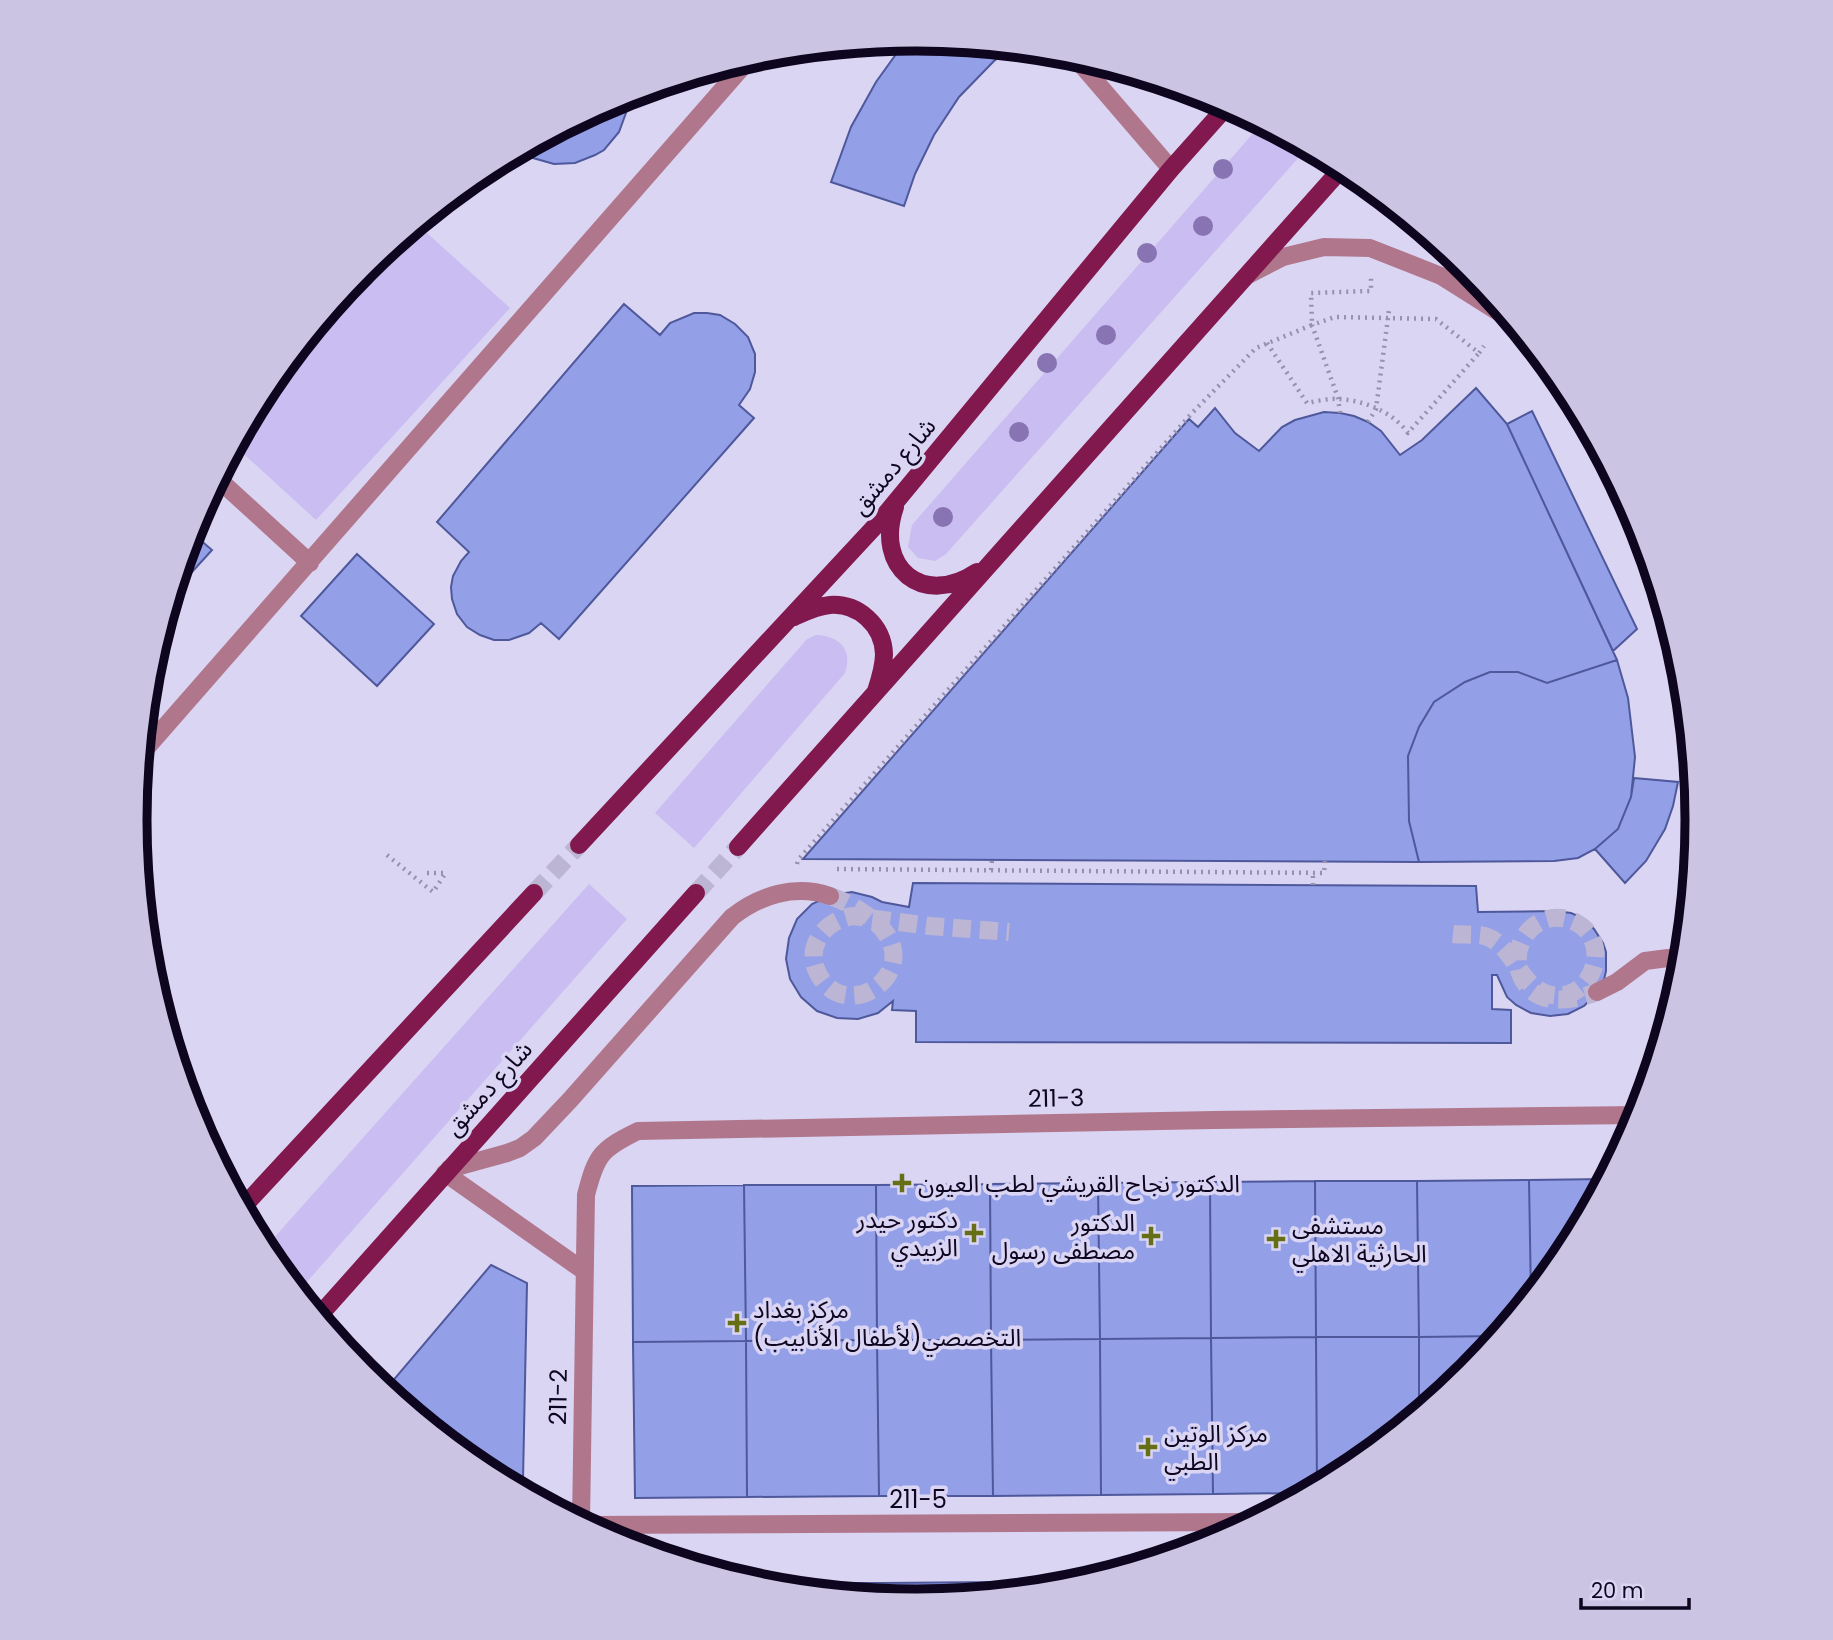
<svg xmlns="http://www.w3.org/2000/svg" width="1833" height="1640" viewBox="0 0 1833 1640" font-family="Poppins,'Noto Sans Arabic',sans-serif">
<style>
.green{fill:#c9bdf1}
.building{fill:#93a0e8;stroke:#4e589a;stroke-width:2}
.lines{fill:none;stroke-linecap:round;stroke-linejoin:round}
.minor-tunnel{stroke:#bcb6d4;stroke-width:18;stroke-dasharray:18 9;stroke-linecap:butt}
.major-tunnel{stroke:#bcb6d4;stroke-width:18;stroke-dasharray:18 9;stroke-linecap:butt}
.path{stroke:#9790ae;stroke-width:4.5;stroke-dasharray:2 5;stroke-linecap:butt}
.minor{stroke:#b0778c;stroke-width:18}
.major{stroke:#82194e;stroke-width:18}
.tree{fill:#8874b3}
.poi-dot{fill:#666f16;stroke:#dbd5f4;stroke-width:2.5}
.labels{text-anchor:middle;dominant-baseline:central;stroke-width:7;stroke-linejoin:round;paint-order:stroke}
.street-label{font-size:24px;fill:#0e051f;stroke:#dbd5f4}
.poi-label{font-size:24px;fill:#0e051f;stroke:#dbd5f4;text-anchor:start}
.rim{fill:none;stroke:#0e051f;stroke-width:9}
</style>
<rect width="100%" height="100%" fill="#dbd5f4"/>
<path class="green" d="M1262,123L1308,147L946,554L935,561L918,558L908,547L912,525Z
M417,224L510,308L316,520L235,446L267,385L364,267Z
M816,635C840,636 853,650 845,673L694,848L655,813L807,639Z
M589,884L627,919L298,1292L264,1249Z"/>
<path class="building" d="M917,39L1011,48L994,61L959,97L934,135L915,174L904,206L831,182L851,127L876,82L907,39Z
M627,95V110L619,132L604,150L595,155L575,163L554,164L533,158L520,150L618,98Z
M624,304L660,335L670,323L694,313H707L720,315L735,324L748,337L755,354V372L750,389L739,405L754,418L559,639L541,623L529,633L509,640H494L480,635L467,627L457,614L452,599L451,587L453,576L461,561L469,552L437,522Z
M1476,388L1507,424L1617,660L1547,683L1518,672H1490L1465,682L1434,702L1419,727L1408,756L1409,821L1419,862L803,859L1189,419L1198,427L1215,408L1235,433L1259,451L1282,427L1295,420L1324,412L1340,413L1354,416L1368,422L1381,431L1400,455L1422,440Z
M1532,411L1637,629L1613,651L1507,424Z
M191,532L212,550L173,593V592Z
M357,554L434,624L377,686L301,616Z
M1617,660L1628,698L1635,757L1631,797L1618,829L1595,849L1578,858L1554,861L1419,862L1409,821L1408,756L1419,727L1434,702L1465,682L1490,672H1518L1547,683Z
M1634,778L1678,782L1673,806L1665,829L1646,861L1625,883L1595,849L1618,829L1631,797Z
M913,883L1476,886L1478,912L1556,911L1571,913L1583,918L1594,929L1603,943L1606,952V971L1604,980L1596,994L1584,1006L1568,1014L1550,1016L1531,1013L1516,1005L1507,997L1497,975H1492V1009L1511,1010V1043L916,1042V1011L892,1010L893,1001L878,1013L858,1019L837,1018L817,1011L801,997L790,979L786,959L789,938L797,919L812,904L831,895L852,892L872,897L882,902L909,907Z
M1606,1179L1566,1255L1531,1298L1529,1180Z
M1529,1180L1531,1298L1499,1336L1419,1337L1417,1181Z
M1315,1181H1417L1419,1337H1316Z
M1315,1181L1316,1337L1211,1338L1210,1182Z
M1210,1182L1211,1338L1100,1339L1098,1183Z
M1098,1183L1100,1339L991,1340L990,1184Z
M990,1184L991,1340H877L876,1185Z
M744,1185H876L877,1340L746,1341Z
M744,1185L746,1341L633,1342L632,1186Z
M491,1265L527,1283L523,1480L515,1487L482,1470L385,1390Z
M1499,1336L1469,1373L1419,1413V1337Z
M1316,1337H1419V1413L1350,1470L1317,1488Z
M1316,1337L1317,1488L1307,1493L1213,1494L1211,1338Z
M1211,1338L1213,1494L1101,1495L1100,1339Z
M1100,1339L1101,1495L993,1496L991,1340Z
M877,1340H991L993,1496H879Z
M877,1340L879,1496L747,1497L746,1341Z
M746,1341L747,1497L635,1498L633,1342Z
M1086,1581L1069,1587L998,1593V1582Z
M998,1582V1593L916,1601L883,1598V1583Z
M753,1583H883V1598L764,1586Z"/>
<g class="lines">
<path class="minor-tunnel" d="M830,896C845,901 859,909 872,919C935,968 842,1033 816,969C806,943 828,919 853,916L930,926L1009,932
M1453,934C1463,935 1475,934 1485,936C1516,946 1518,989 1552,995C1592,1002 1613,943 1577,923C1536,901 1500,952 1527,986C1543,1006 1576,1000 1597,992"/>
<path class="major-tunnel" d="M534,893L579,845
M696,893L738,847"/>
<path class="path" d="M1267,343L1307,403C1317,401 1330,398 1340,399C1365,401 1393,412 1408,433L1479,353
M1340,413L1338,398L1312,325L1335,317L1436,319L1479,353L1484,346
M1368,422L1376,409L1389,310
M387,855L433,892L445,874
M797,864L798,860L1191,414L1256,348L1312,325L1311,293L1371,291V277
M837,869L1324,873L1325,861
M991,870L992,860
M427,873H445
M1313,885V873"/>
<path class="minor" d="M1073,55L1171,169
M1248,275L1283,257L1324,247L1370,248L1441,276L1506,317L1520,330
M217,478L310,563
M141,754L751,57
M1597,992L1617,982L1645,961L1668,958L1684,960
M449,1169L507,1153L520,1148L534,1138L570,1100L732,917C760,895 795,884 830,896
M445,1173L584,1271
M581,1522L586,1195C596,1155 601,1149 638,1131L1214,1120L1640,1115
M585,1525L1252,1522"/>
<path class="major" d="M895,507C874,568 923,608 977,572
M794,617C805,612 817,606 830,605C858,603 883,625 884,654C884,666 880,679 876,691
M579,845L879,522L1171,169L1228,105
M738,847L1344,166
M242,1208L534,893
M318,1317L696,893"/>
</g>
<g class="tree">
<circle cx="1223" cy="169" r="10"/>
<circle cx="1203" cy="226" r="10"/>
<circle cx="1147" cy="253" r="10"/>
<circle cx="1106" cy="335" r="10"/>
<circle cx="1047" cy="363" r="10"/>
<circle cx="1019" cy="432" r="10"/>
<circle cx="943" cy="517" r="10"/>
</g>
<g class="poi-dot">
<path d="M898.5 1172.5h7v7h7v7h-7v7h-7v-7h-7v-7h7z"/>
<path d="M970.5 1222.5h7v7h7v7h-7v7h-7v-7h-7v-7h7z"/>
<path d="M1147.5 1225.5h7v7h7v7h-7v7h-7v-7h-7v-7h7z"/>
<path d="M1272.5 1228.5h7v7h7v7h-7v7h-7v-7h-7v-7h7z"/>
<path d="M733.5 1312.5h7v7h7v7h-7v7h-7v-7h-7v-7h7z"/>
<path d="M1144.5 1436.5h7v7h7v7h-7v7h-7v-7h-7v-7h7z"/>
</g>
<g class="labels">
<g class="street-label">
<text transform="translate(893 466) rotate(-50)">شارع دمشق</text>
<text transform="translate(488 1088) rotate(-48)">شارع دمشق</text>
<text transform="translate(1056 1098) rotate(-1)">211-3</text>
<text transform="translate(558 1397) rotate(-89)">211-2</text>
<text x="918" y="1499">211-5</text>
</g>
<g class="poi-label">
<text x="918" y="1183">الدكتور نجاح القريشي لطب العيون</text>
<text x="958" y="1219" text-anchor="end">دكتور حيدر<tspan x="958" dy="28">الزبيدي</tspan></text>
<text x="1135" y="1222" text-anchor="end">الدكتور<tspan x="1135" dy="28">مصطفى رسول</tspan></text>
<text x="1292" y="1225">مستشفى<tspan x="1292" dy="28">الحارثية الاهلي</tspan></text>
<text x="753" y="1309">مركز بغداد<tspan x="753" dy="28">التخصصي(لأطفال الأنابيب)</tspan></text>
<text x="1164" y="1433">مركز الوتين<tspan x="1164" dy="28">الطبي</tspan></text>
</g>
</g>
<path d="M0 0H1833V1640H0ZM147 820a769 769 0 1 1 1538 0a769 769 0 1 1-1538 0Z" fill="#cbc4e3" fill-rule="evenodd"/>
<path class="rim" d="M147 820a769 769 0 1 1 1538 0a769 769 0 1 1-1538 0Z"/>
<path d="M1581 1598v10h108v-10" fill="none" stroke="#0e051f" stroke-width="3.5"/>
<text x="1591" y="1598" font-size="21" fill="#0e051f" stroke="#dbd5f4" stroke-width="5" paint-order="stroke">20 m</text>
</svg>
